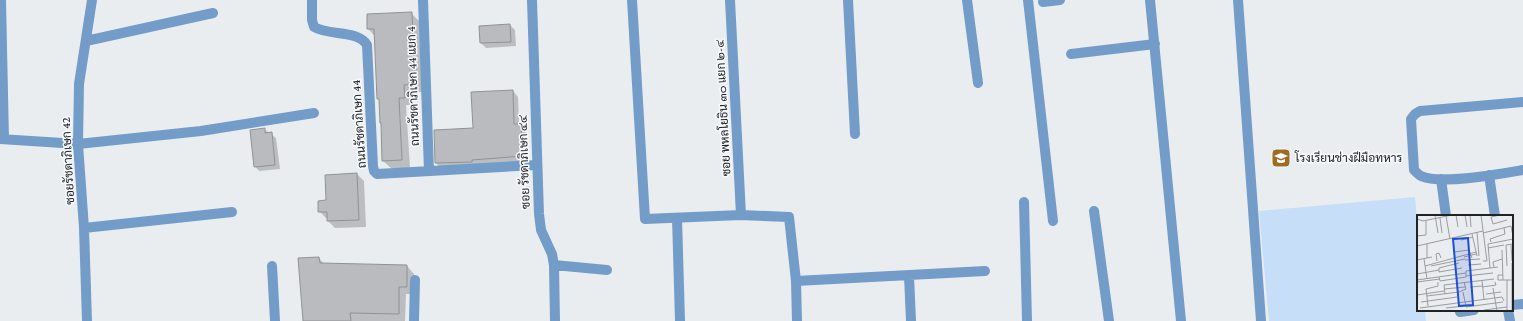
<svg xmlns="http://www.w3.org/2000/svg" width="1523" height="321" viewBox="0 0 1523 321" font-family="'Crimson Pro',Sarabun,serif">
<style>
.green{fill:#c6def8}
.shadow{fill:#0003}
.building{fill:#b9bbbf;stroke:#909396}
.lines{fill:none;stroke-linecap:round;stroke-linejoin:round}
.minor{stroke:#749cc8;stroke-width:10}
.labels{text-anchor:middle;dominant-baseline:central;stroke-width:3;stroke-linejoin:round;paint-order:stroke}
.street-label{font-size:12px;fill:#212223;stroke:#f7fafe}
.poi-label{font-size:12px;fill:#212223;stroke:#f7fafe;text-anchor:start}
.inset-road{fill:none;stroke:#9a9c9e;stroke-width:1}
.view{fill:#1d4ed8;fill-opacity:0.15;stroke:#1d4ed8;stroke-width:2}
.inset-edge{fill:none;stroke:#212223;stroke-width:2}
</style>
<rect width="100%" height="100%" fill="#eaedf0"/>
<path class="green" d="M1415,197L1418,233V310H1425L1426,321H1269L1259,211Z"/>
<path class="shadow" d="M411,13L419,21L422,92H412V105H406L410,168H391L383,161L382,124L381,123L380,100L378,98L375,36L368,29Z
M510,25L515,30L516,46L486,48L481,43Z
M513,91L518,97L519,125L526,130L528,162L442,169L436,163L435,131L474,129Z
M264,129L276,138L280,169L259,171L255,166Z
M357,174L364,181L366,227L335,228L328,221V218H326L319,211L327,201Z
M319,258L325,265L407,266L414,274V294H406L405,321H304Z"/>
<path class="building" d="M412,12L415,84L404,85L405,98H399L402,160L382,161L381,123H380L379,99H377L374,29H367V14Z
M510,24L511,42L480,43L479,26Z
M513,90L514,124H521L523,156L472,160V162L435,163L434,130L473,128L471,92Z
M265,128V133L272,132L275,165L254,167L250,130Z
M357,173L359,220L327,221V212H318V201L326,200L325,175Z
M319,257L320,263L407,265V287H399V314L350,313L351,321H303L298,258Z"/>
<g class="lines">
<path class="minor" d="M1,0L4,139
M312,0V20L314,27C330,36 358,30 367,45L373,166L374,171L377,174L536,165
M423,0L429,171
M532,0L539,214L541,230L552,254L554,265L555,321
M632,0L645,219L741,215L789,217L796,281L797,321
M730,0L741,215
M848,0L855,134
M967,0L978,83
M1028,0L1053,221
M1150,0L1181,321
M1238,0L1261,321
M1043,2L1060,0
M86,41L213,13
M1071,54L1155,44
M1523,102L1420,111L1415,114L1411,119L1414,170C1416,172 1419,175 1421,176C1441,185 1500,174 1523,170
M0,139L78,144L201,131L314,113
M1489,175L1495,216
M1441,179L1446,216
M1024,202L1027,321
M1094,211L1109,321
M677,218L680,321
M84,228L232,212
M554,265L607,270
M272,266L275,321
M909,276L911,321
M796,281L985,271
M1512,305L1523,304
M1508,310L1510,321
M1460,312L1474,310
M87,321L84,228L78,144L79,84L92,0
M414,321L415,280"/>
</g>
<defs>
<g id="university-square" transform="scale(1)"><rect x="-9" y="-9" width="18" height="18" rx="4" fill="#9f6c23" stroke="#f7fafe"/><path d="M0-5L7-2L0 1L-7-2ZM-4 1L0 2.5L4 1V4Q0 6-4 4Z" fill="#fff"/></g>
</defs>
<g fill-rule="evenodd">
<use href="#university-square" x="1281" y="158"/>
</g>
<g class="labels">
<g class="street-label">
<text transform="translate(413 86) rotate(-92)">ถนนรัชดาภิเษก 44 แยก 4</text>
<text transform="translate(723 108) rotate(-93)">ซอย พหลโยธิน ๓๐ แยก ๒-๔</text>
<text transform="translate(359 124) rotate(-94)">ถนนรัชดาภิเษก 44</text>
<text transform="translate(68 161) rotate(-93)">ซอยรัชดาภิเษก 42</text>
<text transform="translate(524 162) rotate(-92)">ซอย รัชดาภิเษก ๔๔</text>
</g>
<g class="poi-label">
<text x="1295" y="158">โรงเรียนช่างฝีมือทหาร</text>
</g>
</g>
<g transform="translate(1417 215)">
<rect width="96" height="96" fill="#eaedf0"/>
<path class="inset-road" d="M18,0L21,18M39,0L41,12M48,0L50,12M53,0L54,12M64,0L70,46H66M83,0L74,2L76,9L90,5M29,1L33,24M23,3L25,18M0,4L6,6L35,0M60,17L62,41M66,18L94,11L96,21M55,19L60,41M0,21L9,20V6M44,25L56,22M74,27L73,24L88,19L87,13M10,29V43M94,29L95,46M0,31L66,16M71,33L87,30M85,35L86,65M37,37L52,35L55,43M47,42L59,39M7,44L10,64M0,45L15,42M48,45L63,44M20,46L19,39L22,38L24,43M42,48L22,53V57L45,53M51,50L64,49M8,51L59,37M14,51L48,44M90,51L89,30L96,29M77,52L76,47L85,44M73,53L71,29L96,24M0,59L22,55M86,60H81V65H96M49,61L76,58M22,62L23,66L49,62V56L81,52M0,65L49,58M65,65L67,85M0,67L23,64M53,72L65,71M65,72L79,70L78,67M76,73L80,96M27,74L48,72M46,77L49,92L86,87M28,79L27,70L77,64M69,79L84,77M0,80L27,76M10,81L42,77L49,74L47,67M4,87L40,82M11,91L9,74L21,71V67M3,93L85,82L87,86M29,93L48,91M67,95L90,92M90,96V65M95,96V48"/>
<path class="view" d="M51,23L56,90L42,91L36,24Z"/>
<rect width="96" height="96" class="inset-edge"/>
</g>
</svg>
